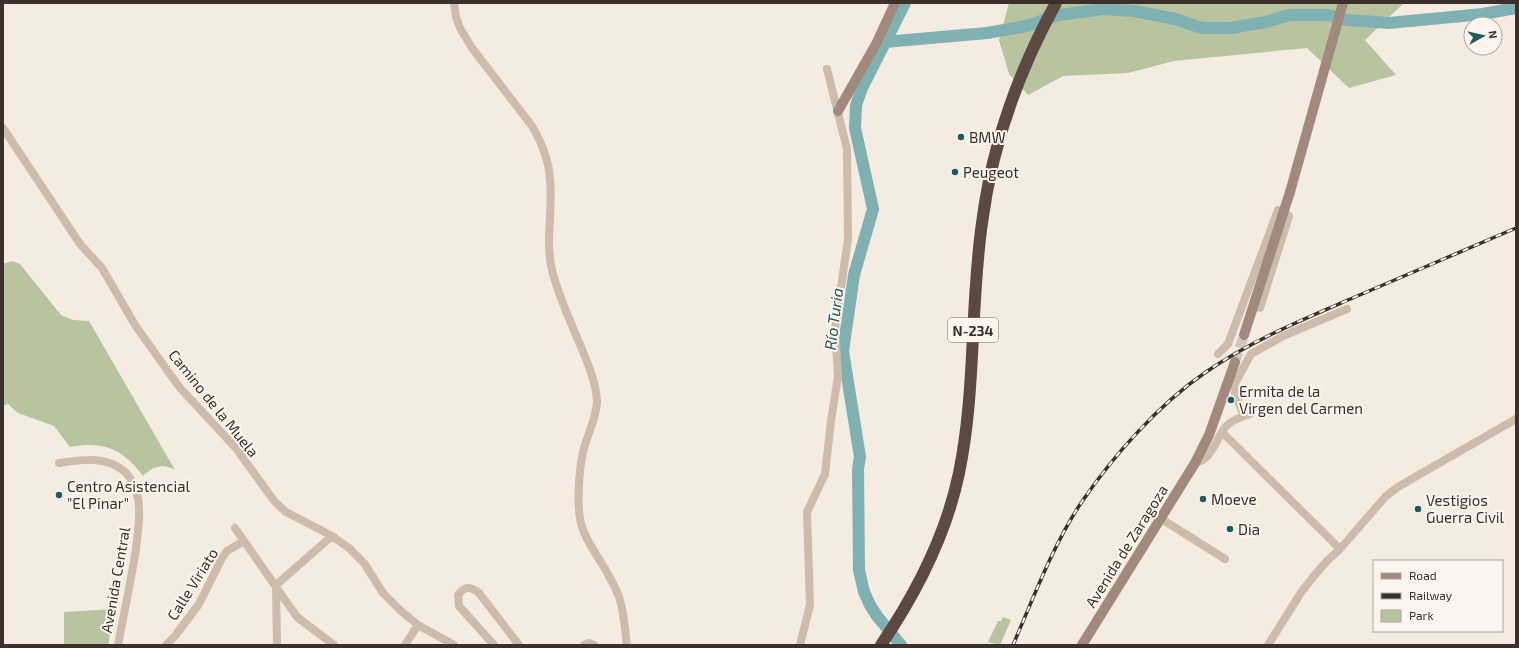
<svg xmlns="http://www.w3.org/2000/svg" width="1519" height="648" viewBox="0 0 1519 648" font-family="'Exo 2',sans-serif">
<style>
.green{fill:#b8c4a0}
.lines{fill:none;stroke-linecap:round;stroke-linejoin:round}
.river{stroke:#7fb0b2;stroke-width:12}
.secondary-tunnel{stroke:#cfc6bd;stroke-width:10;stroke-dasharray:10 5;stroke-linecap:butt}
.street{stroke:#cdbbac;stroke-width:8}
.secondary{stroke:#a18a7d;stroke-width:10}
.highway{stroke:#5c4a42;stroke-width:12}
.rail-casing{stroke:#3b302b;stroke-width:3.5}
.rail{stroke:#fbf5ee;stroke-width:2;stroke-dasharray:6;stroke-linecap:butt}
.poi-dot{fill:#1f5a5e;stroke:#fbf5ee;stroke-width:1.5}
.labels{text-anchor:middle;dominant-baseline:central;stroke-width:4;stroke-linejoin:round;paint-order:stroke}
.shield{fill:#fbf5ee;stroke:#756b66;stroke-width:1}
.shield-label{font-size:14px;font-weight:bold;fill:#3b302b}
.poi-label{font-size:15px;fill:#3b302b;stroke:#fbf5ee;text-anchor:start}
.street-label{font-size:15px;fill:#3b302b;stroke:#fbf5ee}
.water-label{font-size:16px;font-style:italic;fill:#1f5a5e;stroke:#fbf5ee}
</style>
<rect width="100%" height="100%" fill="#f4ebe1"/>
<path class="green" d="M1009,3H1404L1365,40L1396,75L1349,88L1307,48L1174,61L1128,73L1063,76L1028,95L1009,74L999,40Z
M12,261L20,264L61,315L73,320L89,321L175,470C163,463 153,466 143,476C123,449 103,441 70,447L54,426L18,413L8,404L3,406V264Z
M115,609L108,645H64V612Z
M1003,617L1011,620L1000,645L988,642L998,621H1001Z"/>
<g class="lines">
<path class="river" d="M885,42L987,33L1027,26L1059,15L1103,9L1134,11L1175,19L1202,28H1230L1266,22L1289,15H1328L1347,20L1389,23L1483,14L1516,8
M901,645L877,616L870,605L864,592L859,570L858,469L860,457L843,351L854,275L873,209L855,128L856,105L862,88L905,3"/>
<path class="secondary-tunnel" d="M1235,362L1244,335"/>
<path class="street" d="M454,3L456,17L460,28L472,48L532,126C542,143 549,161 550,180C553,210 545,241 552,270C558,295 571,323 581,347C588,364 596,382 597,401C597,416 589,431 585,445C579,464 577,499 580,519C584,541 601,559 610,578C614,585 618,593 620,600C624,614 625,631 627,645
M3,128L80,244L102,268L135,325L172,377L181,389L235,447L275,502L286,512L332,536L349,548L364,563L383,593L401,611L418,625L454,645
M1218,354L1228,344L1278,210L1284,212L1289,216L1260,308
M1244,416L1235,394L1234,385L1251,354L1283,336L1347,309
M1222,432C1228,421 1239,418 1250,414
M59,463C81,460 104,455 124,471C134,480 139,496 139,509C140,523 137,536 136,549C131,581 124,613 118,645
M1195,463C1210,460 1214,445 1222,432L1340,549
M1160,518L1225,559
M235,528L297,617L334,645
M166,645L175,636L199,604L222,558L227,551L244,541
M277,645L276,585L332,536
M405,645L418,625
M494,645L459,606L458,595C465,586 470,586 479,593L519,645
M584,645L589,643L594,645
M800,645L810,605L807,512L825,474L831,421L838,376L835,329L848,239L847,149L827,69
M1268,645L1300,594L1313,577L1327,561L1340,549L1386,496L1398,487L1415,477L1516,419"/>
<path class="secondary" d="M838,111L876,44L895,3
M1244,335L1290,192L1343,3
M1082,645L1195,463L1209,435L1235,362"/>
<path class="highway" d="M881,645C917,592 946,536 959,473C976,391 970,306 982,223C992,145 1018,72 1056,3"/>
<g class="rail-casing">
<path id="rail" d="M1013,645C1033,599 1053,545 1081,503C1113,456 1159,404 1206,372C1252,340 1304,319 1355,297C1409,274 1462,251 1516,228"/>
</g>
<use href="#rail" class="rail"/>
</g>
<g class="poi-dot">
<circle cx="961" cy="137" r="4"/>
<circle cx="955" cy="172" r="4"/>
<circle cx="1231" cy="400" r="4"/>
<circle cx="59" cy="495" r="4"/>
<circle cx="1203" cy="499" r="4"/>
<circle cx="1418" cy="509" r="4"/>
<circle cx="1230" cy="529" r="4"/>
</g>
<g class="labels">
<rect class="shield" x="948" y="318" width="50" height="24" rx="3"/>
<g class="shield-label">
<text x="973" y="330">N-234</text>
</g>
<g class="poi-label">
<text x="969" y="137">BMW</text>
<text x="963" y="172">Peugeot</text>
<text x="1239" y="391">Ermita de la<tspan x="1239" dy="17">Virgen del Carmen</tspan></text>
<text x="67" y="486">Centro Asistencial<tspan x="67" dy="17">"El Pinar"</tspan></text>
<text x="1211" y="499">Moeve</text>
<text x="1426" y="500">Vestigios<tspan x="1426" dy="17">Guerra Civil</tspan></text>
<text x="1238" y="529">Dia</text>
</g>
<g class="street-label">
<text transform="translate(214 403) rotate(51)">Camino de la Muela</text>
<text transform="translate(1126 546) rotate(-58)">Avenida de Zaragoza</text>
<text transform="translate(115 580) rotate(-80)">Avenida Central</text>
<text transform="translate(192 584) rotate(-58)">Calle Viriato</text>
</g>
<g class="water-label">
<text transform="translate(833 319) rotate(-83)">Río Turia</text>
</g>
</g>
<rect width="1519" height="648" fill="none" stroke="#3b302b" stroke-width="8"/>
<rect x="1373" y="560" width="130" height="72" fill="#fbf5ee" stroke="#aea6a0"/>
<rect x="1381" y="573" width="20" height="6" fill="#a18a7d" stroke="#aea6a0"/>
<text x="1409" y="580" font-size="12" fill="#3b302b">Road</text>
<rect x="1381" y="593" width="20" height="6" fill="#3b302b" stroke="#aea6a0"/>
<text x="1409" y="600" font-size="12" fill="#3b302b">Railway</text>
<rect x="1381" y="610" width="20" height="12" fill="#b8c4a0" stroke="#aea6a0"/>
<text x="1409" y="620" font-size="12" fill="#3b302b">Park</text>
<g transform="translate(1483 36) rotate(82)"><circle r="19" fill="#fbf5ee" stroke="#aea6a0"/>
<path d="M0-3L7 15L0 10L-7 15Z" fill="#1f5a5e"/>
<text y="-6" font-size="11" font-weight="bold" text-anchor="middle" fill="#3b302b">N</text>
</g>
</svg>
